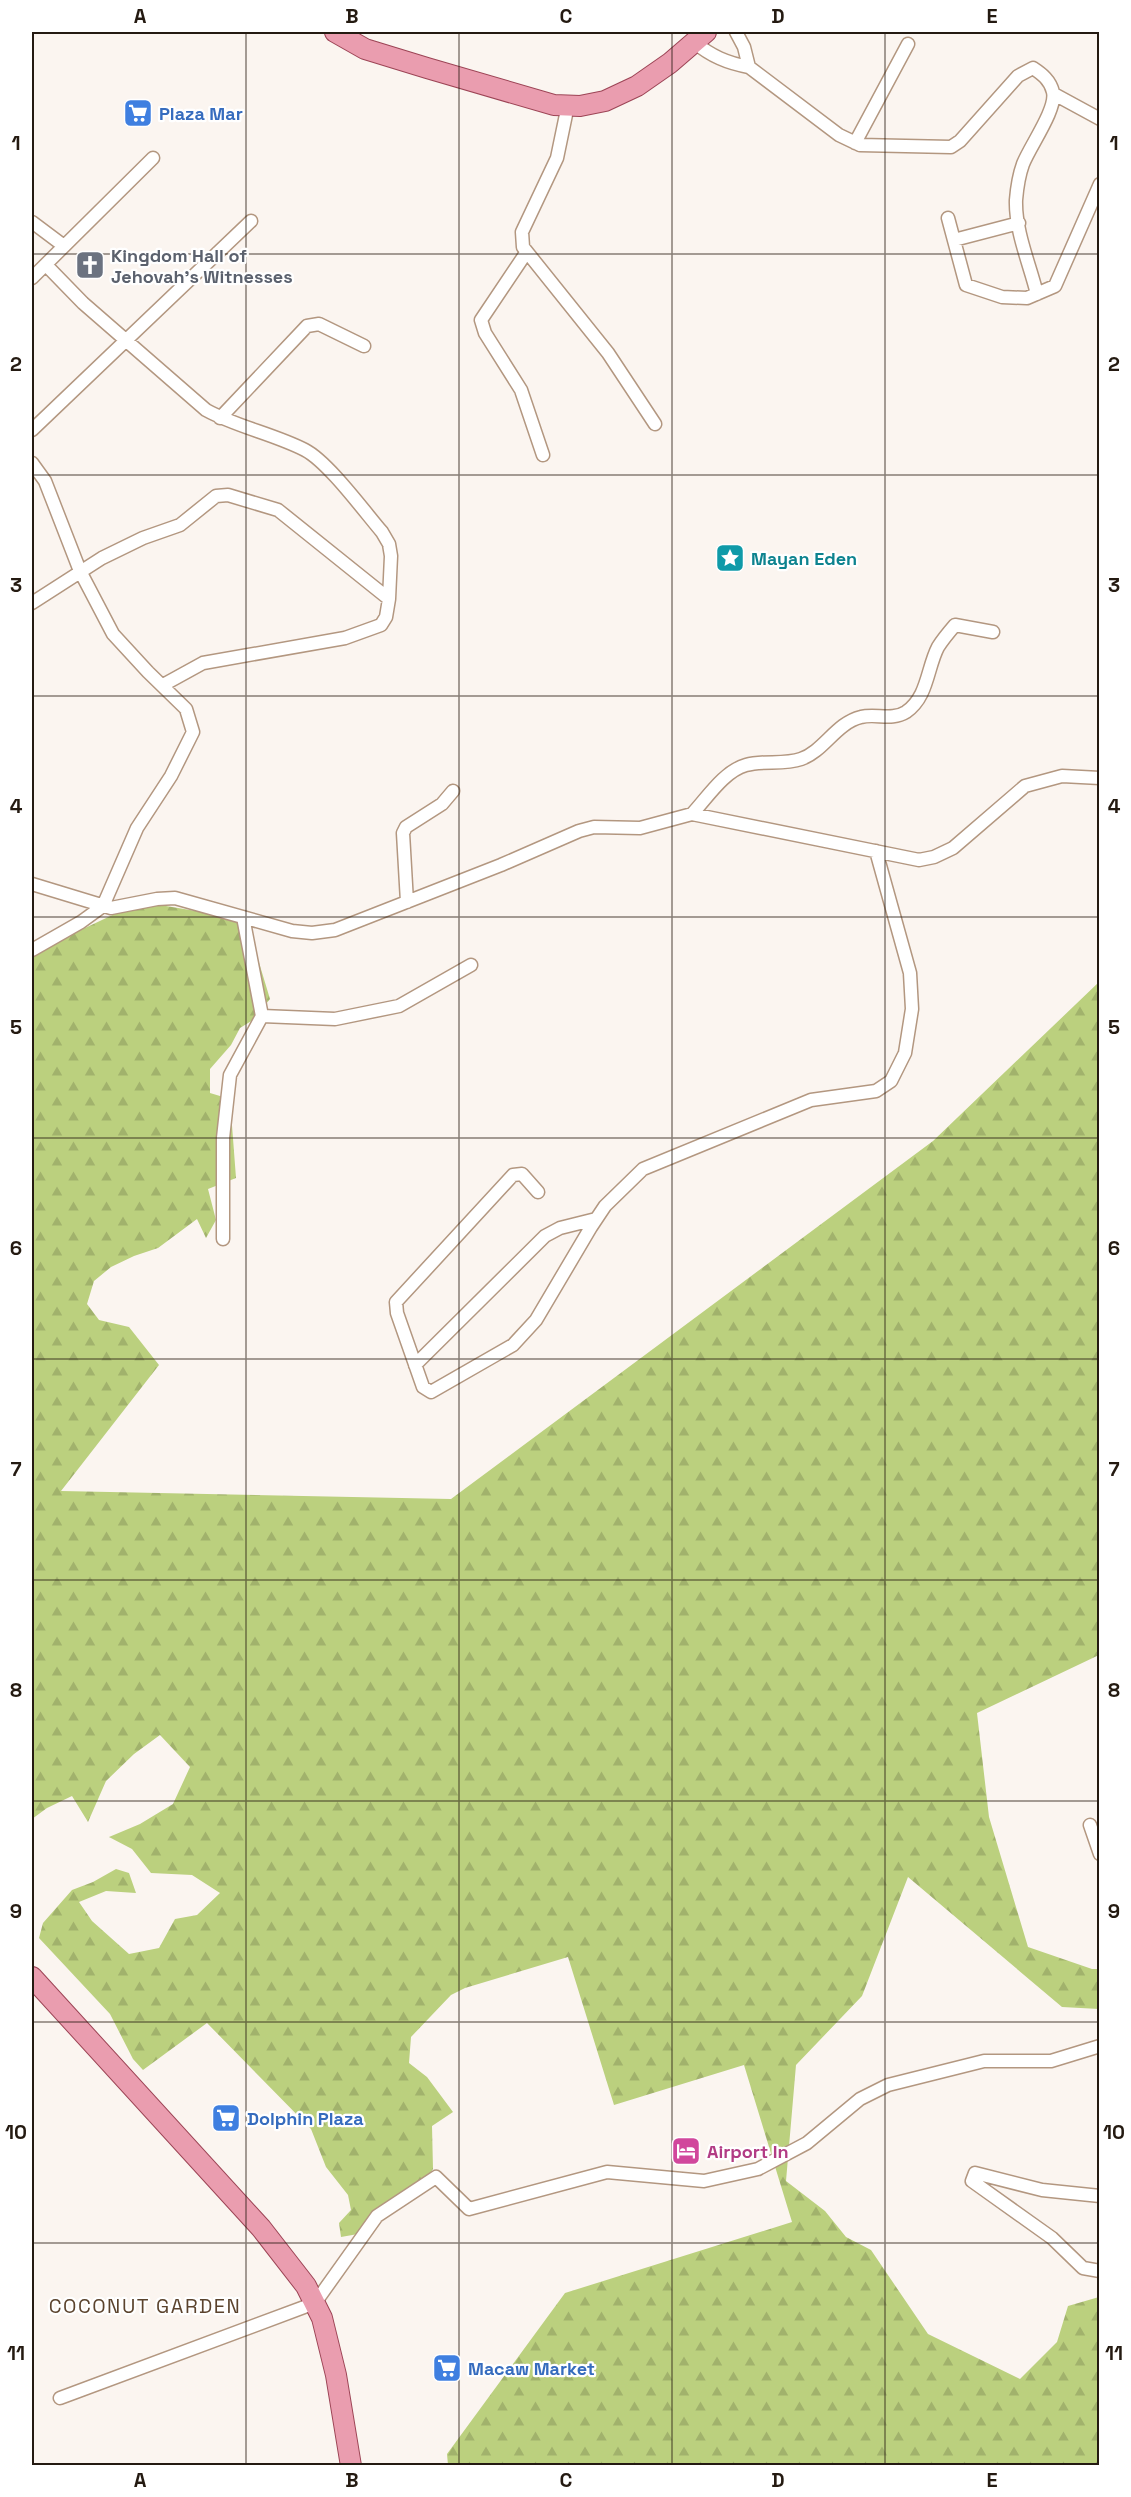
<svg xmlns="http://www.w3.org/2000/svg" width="1131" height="2497" viewBox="0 0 1131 2497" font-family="'Space Grotesk',sans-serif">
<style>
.forest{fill:url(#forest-firs)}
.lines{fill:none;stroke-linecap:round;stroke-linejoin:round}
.minor-casing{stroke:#b39780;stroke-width:15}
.primary-casing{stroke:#9c4455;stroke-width:22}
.minor{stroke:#fff;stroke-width:12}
.primary{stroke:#ea9daf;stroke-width:20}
.grid{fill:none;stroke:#241a11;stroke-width:1.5;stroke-opacity:0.55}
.labels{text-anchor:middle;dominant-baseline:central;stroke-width:4.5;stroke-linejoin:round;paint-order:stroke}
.shop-label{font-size:18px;font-weight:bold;fill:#366cbe;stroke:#fff;text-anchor:start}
.worship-label{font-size:18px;font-weight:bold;fill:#5b616d;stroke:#fff;text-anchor:start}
.culture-label{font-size:18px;font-weight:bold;fill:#0d838f;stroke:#fff;text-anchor:start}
.hotel-label{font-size:18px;font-weight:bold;fill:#b23c85;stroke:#fff;text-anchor:start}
.neighbourhood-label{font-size:20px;letter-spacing:1.5px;fill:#5b432d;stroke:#fff}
.neatline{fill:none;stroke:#241a11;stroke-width:2}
.grid-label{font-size:20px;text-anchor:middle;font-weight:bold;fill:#241a11}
</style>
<defs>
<pattern id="forest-firs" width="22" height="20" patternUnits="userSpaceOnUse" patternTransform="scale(1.5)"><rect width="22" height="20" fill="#bbd07e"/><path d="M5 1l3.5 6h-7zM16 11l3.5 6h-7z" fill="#a1b26c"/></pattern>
</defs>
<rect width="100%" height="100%" fill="#fbf5f0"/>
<path class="forest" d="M160,905L196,911L248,926L270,999L253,1020L240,1028L231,1045L210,1069V1093L230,1099L236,1178L208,1189L216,1220L206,1238L197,1219L158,1248L134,1256L111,1267L94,1281L87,1304L99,1320L129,1327L159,1365L61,1491L451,1499L933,1141L1099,982V1655L977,1713L989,1817L1028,1947L1092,1969H1099V2009L1062,2007L908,1877L862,1996L796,2065L786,2181L825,2211L846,2237L871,2250L928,2334L1020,2379L1057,2342L1068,2306L1099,2297V2465H448L447,2454L565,2293L792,2222L744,2065L614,2105L568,1957L465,1988L451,1995L411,2037L409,2063L427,2077L453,2112L432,2126L433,2169L425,2180L358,2234L341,2237L339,2223L351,2210L348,2195L326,2167L311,2129L207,2023L143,2070L133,2059L110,2014L39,1938L43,1923L72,1890L93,1882L116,1869L129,1873L136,1893L106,1891L79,1902L92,1921L129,1954L159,1948L175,1919L197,1915L220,1893L192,1875L151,1873L132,1849L109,1837L140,1824L173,1804L190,1767L160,1735L134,1754L106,1781L88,1822L72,1796L47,1808L32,1819V953L121,911Z"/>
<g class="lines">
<g class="minor-casing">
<path id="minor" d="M736,32L744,47L749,67
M694,42C711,56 727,63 749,67L839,135L860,145L951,147L960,141L1018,76L1033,68C1042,74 1050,80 1053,92C1057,109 1030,146 1023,164C1019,175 1017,188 1016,200C1015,231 1030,265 1037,294
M1054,94L1100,119
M568,105L557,158L522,232L523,247L608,353L655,424
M855,143L908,44
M948,218L966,285L1002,297L1027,298L1055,286L1100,184
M32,222L64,246
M954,240L1019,223
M526,253L481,320L485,333L521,390L543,455
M46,265L83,303L206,410C237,427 274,434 305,450C328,462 364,511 382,532L389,544L391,556L389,599L386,617L381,625L345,638L203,663L163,685
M32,278L153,158
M220,418L307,326L319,324L364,346
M32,430L251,221
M32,463L45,481L80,571L113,634L148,672L186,709L193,732L171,776L137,828L103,906L81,922L32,950
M32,603L102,558L143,538L180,525L216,496L228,495L278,510L389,599
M692,814C707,798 724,771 746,765C763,760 784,765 801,759C824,751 836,723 861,717C875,713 892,721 906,712C928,697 927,668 938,647C943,639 949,632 955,625L993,632
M32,884L111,908L157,899L175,898L292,931L312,933L335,930L501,865L579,831L594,827L640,828L692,814L919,860L934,857L953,848L1025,786L1062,776L1100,778
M407,902L403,833L406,827L442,804L453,791
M262,1016L335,1019L399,1006L471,965
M538,1192L522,1174L513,1175L396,1302L397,1313L423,1387L431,1392L513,1345L536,1320L591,1227L605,1206L643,1169L811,1100L876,1091L891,1081L905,1053L912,1009L910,973L876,851
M223,1239V1138L230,1075L262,1016L243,917
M415,1365L545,1236L560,1228L596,1219
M1090,1825L1100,1854
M1100,2196L1042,2190L975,2173L972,2181L1052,2238L1083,2268L1100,2271
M60,2398L315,2303L377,2216L436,2177L469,2209L607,2172L704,2181L758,2169L807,2143L860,2099L888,2085L984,2061H1051L1100,2046"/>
</g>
<g class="primary-casing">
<path id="primary" d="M335,32L365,49L427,68L554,105L580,106L605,101L637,86L670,63L706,32
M32,1977L261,2228L306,2286L322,2318L336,2375L351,2466"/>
</g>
<use href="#minor" class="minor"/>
<use href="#primary" class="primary"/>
</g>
<path class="grid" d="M246,32V2466M459,32V2466M672,32V2466M885,32V2466M32,254H1100M32,475H1100M32,696H1100M32,917H1100M32,1138H1100M32,1359H1100M32,1580H1100M32,1801H1100M32,2022H1100M32,2243H1100"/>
<defs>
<g id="supermarket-square" transform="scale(1.5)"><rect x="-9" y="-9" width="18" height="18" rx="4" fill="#3f7fe0" stroke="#fff"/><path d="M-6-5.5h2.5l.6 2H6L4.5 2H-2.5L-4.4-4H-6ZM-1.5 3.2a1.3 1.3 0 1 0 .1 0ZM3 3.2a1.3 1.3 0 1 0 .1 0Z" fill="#fff"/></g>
<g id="church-square" transform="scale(1.5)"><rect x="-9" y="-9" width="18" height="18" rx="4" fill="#6b7280" stroke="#fff"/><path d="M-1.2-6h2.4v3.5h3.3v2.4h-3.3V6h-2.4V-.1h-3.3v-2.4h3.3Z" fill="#fff"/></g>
<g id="sight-square" transform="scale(1.5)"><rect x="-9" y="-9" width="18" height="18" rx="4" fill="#0f9aa8" stroke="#fff"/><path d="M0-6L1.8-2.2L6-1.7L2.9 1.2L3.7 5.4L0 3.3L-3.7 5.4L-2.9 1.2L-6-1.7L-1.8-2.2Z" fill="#fff"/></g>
<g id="hotel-square" transform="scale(1.5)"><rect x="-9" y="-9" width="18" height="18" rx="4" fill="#d1479c" stroke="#fff"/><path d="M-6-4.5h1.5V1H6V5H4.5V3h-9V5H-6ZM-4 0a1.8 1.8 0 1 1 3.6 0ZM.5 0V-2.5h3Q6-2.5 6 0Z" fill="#fff"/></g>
</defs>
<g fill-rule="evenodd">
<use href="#supermarket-square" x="138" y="113"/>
<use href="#church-square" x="90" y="265"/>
<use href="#sight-square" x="730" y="558"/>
<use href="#supermarket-square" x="226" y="2118"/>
<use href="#hotel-square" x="686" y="2151"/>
<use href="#supermarket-square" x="447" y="2368"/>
</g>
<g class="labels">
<g class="shop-label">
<text x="159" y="113">Plaza Mar</text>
<text x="247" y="2118">Dolphin Plaza</text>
<text x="468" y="2368">Macaw Market</text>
</g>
<g class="worship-label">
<text x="111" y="255">Kingdom Hall of<tspan x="111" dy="21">Jehovah's Witnesses</tspan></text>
</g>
<g class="culture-label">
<text x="751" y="558">Mayan Eden</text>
</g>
<g class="hotel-label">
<text x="707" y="2151">Airport In</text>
</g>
<g class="neighbourhood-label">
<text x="145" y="2306">COCONUT GARDEN</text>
</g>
</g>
<rect width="1131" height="2497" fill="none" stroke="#ffffff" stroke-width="66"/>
<rect x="33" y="33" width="1065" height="2431" class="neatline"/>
<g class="grid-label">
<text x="140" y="23">A</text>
<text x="352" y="23">B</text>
<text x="566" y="23">C</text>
<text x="778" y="23">D</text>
<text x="992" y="23">E</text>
<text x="16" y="150">1</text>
<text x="1114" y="150">1</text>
<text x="16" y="371">2</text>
<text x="1114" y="371">2</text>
<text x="16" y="592">3</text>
<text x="1114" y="592">3</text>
<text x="16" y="813">4</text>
<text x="1114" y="813">4</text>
<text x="16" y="1034">5</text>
<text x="1114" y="1034">5</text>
<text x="16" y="1255">6</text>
<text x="1114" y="1255">6</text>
<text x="16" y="1476">7</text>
<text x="1114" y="1476">7</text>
<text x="16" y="1697">8</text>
<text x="1114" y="1697">8</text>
<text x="16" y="1918">9</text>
<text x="1114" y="1918">9</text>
<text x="16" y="2139">10</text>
<text x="1114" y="2139">10</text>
<text x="16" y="2360">11</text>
<text x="1114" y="2360">11</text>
<text x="140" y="2487">A</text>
<text x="352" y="2487">B</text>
<text x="566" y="2487">C</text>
<text x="778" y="2487">D</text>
<text x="992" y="2487">E</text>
</g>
</svg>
